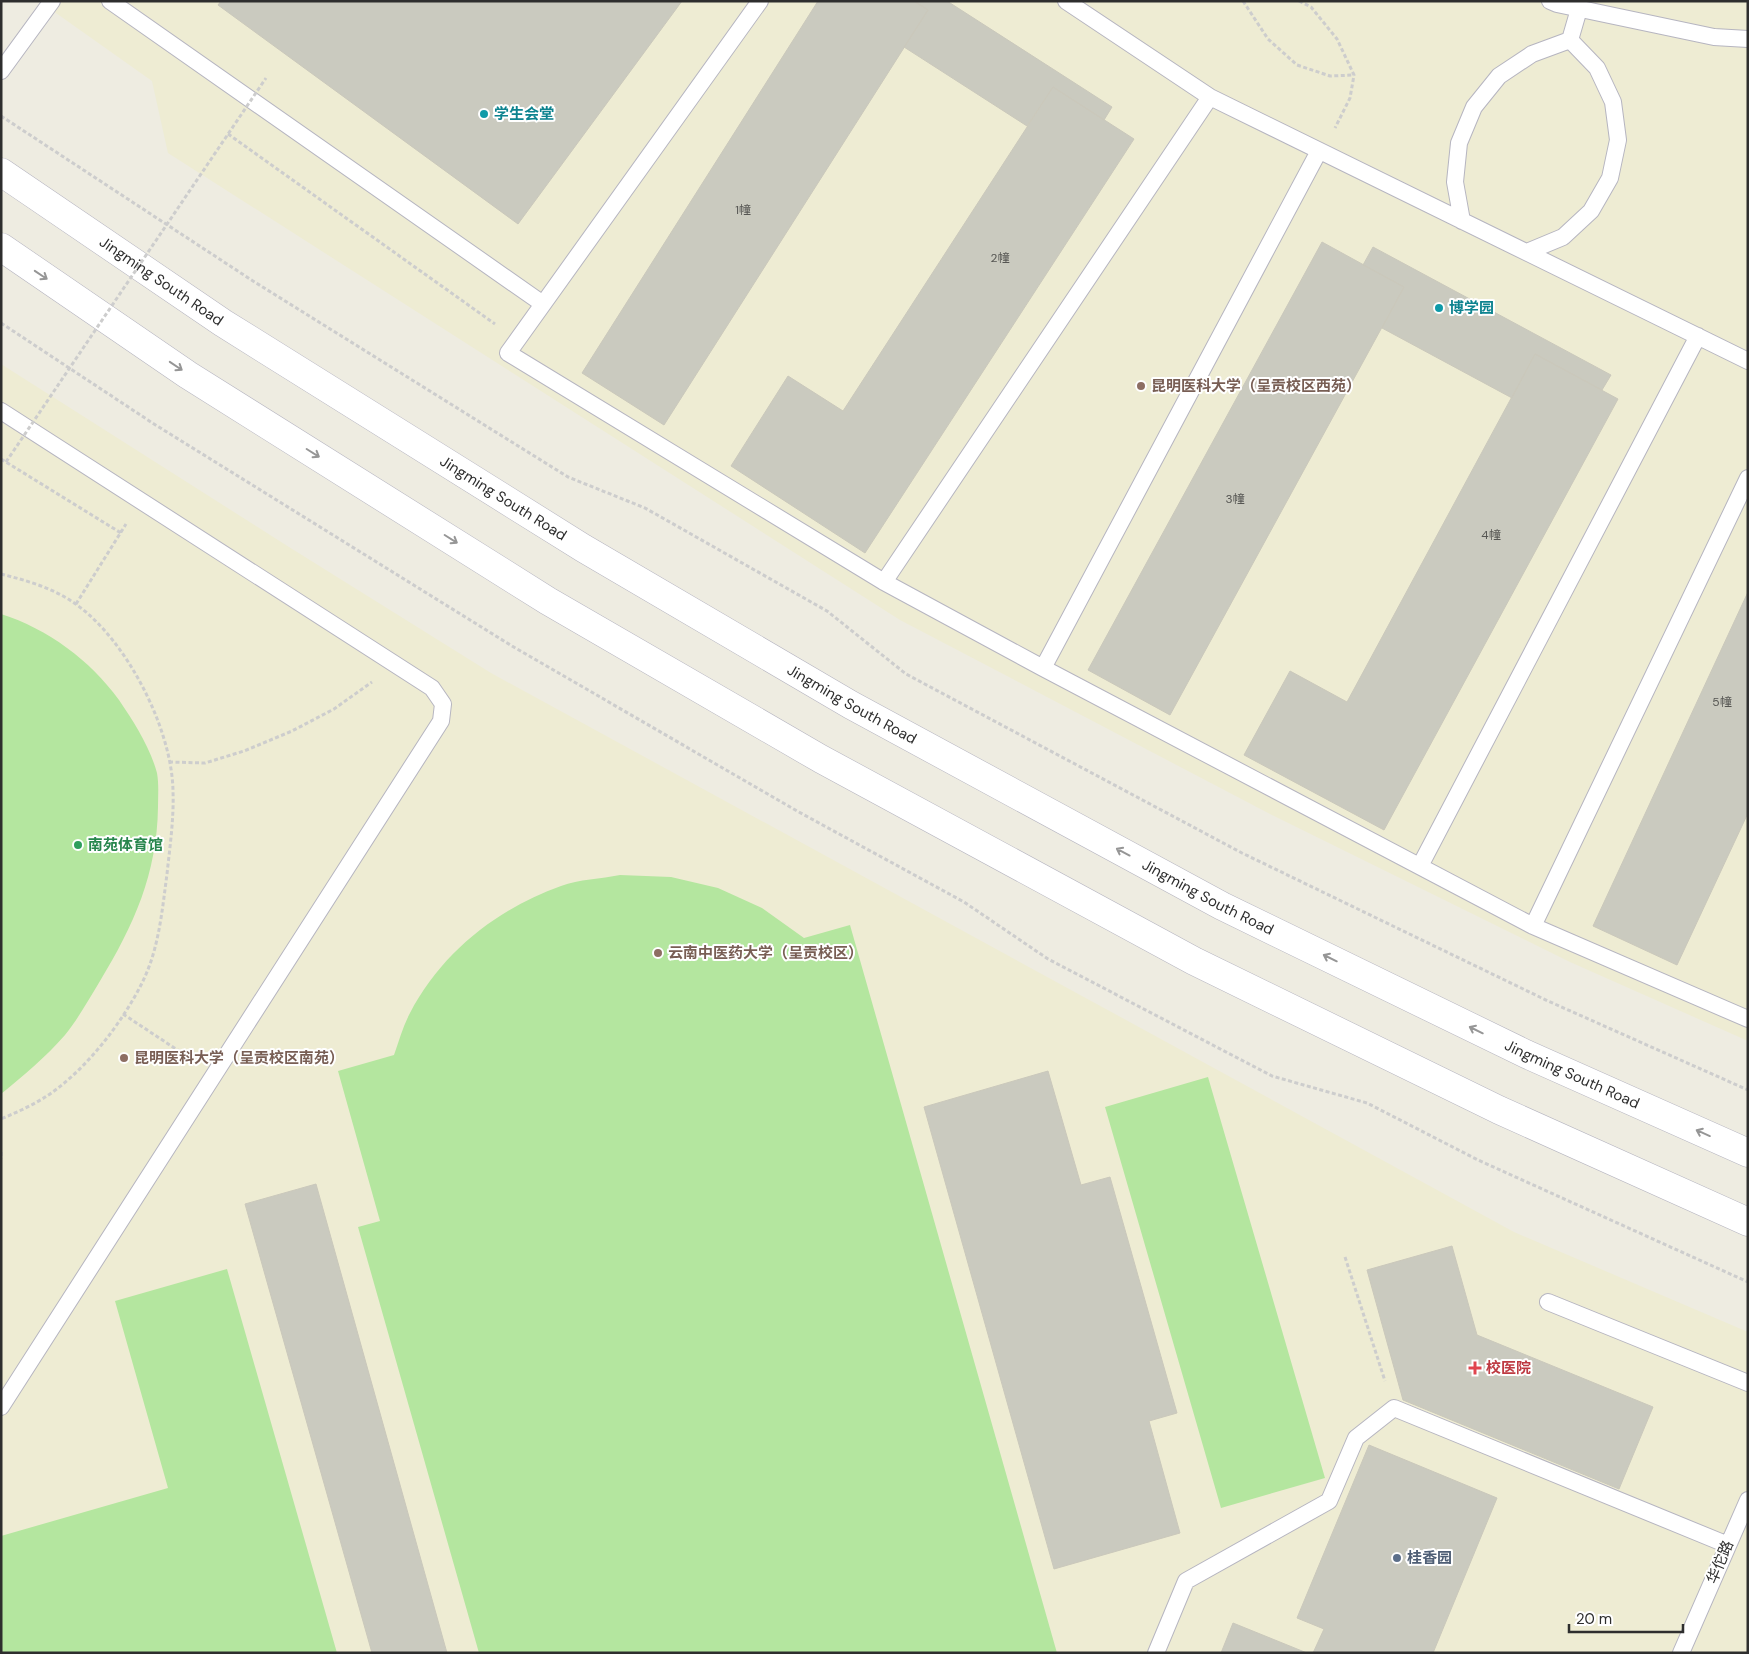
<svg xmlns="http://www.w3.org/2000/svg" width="1749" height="1654" viewBox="0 0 1749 1654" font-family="'DM Sans','Noto Sans SC',sans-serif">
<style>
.education{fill:#eeecd3}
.pitch{fill:#b4e69f}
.building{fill:#cacabf;stroke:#cac8bb}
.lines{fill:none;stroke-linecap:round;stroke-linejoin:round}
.lane-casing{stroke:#b6b5c0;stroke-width:18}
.secondary-casing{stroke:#b6b5c0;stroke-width:29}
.path{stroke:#cdcdcd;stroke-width:3;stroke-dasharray:4 2.5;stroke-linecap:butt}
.lane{stroke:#fff;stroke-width:16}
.secondary{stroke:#fff;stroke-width:28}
.path-bridge{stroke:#cdcdcd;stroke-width:3;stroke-dasharray:4 2.5;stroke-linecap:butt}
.oneway{stroke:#969696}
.culture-dot{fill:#0f9aa8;stroke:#fff;stroke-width:2}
.education-dot{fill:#8d6e63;stroke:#fff;stroke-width:2}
.leisure-dot{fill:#2e9e5b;stroke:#fff;stroke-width:2}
.health-dot{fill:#e0444e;stroke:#fff;stroke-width:2}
.service-dot{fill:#5c6f8a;stroke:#fff;stroke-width:2}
.labels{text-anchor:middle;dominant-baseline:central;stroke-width:4;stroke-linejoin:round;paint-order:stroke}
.number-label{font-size:12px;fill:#555552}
.culture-label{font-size:15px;font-weight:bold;fill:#0d838f;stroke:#fff;text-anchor:start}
.street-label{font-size:15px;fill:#2e2e2e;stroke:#fff}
.education-label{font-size:15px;font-weight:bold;fill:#785e54;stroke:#fff;text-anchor:start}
.leisure-label{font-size:15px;font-weight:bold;fill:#27864d;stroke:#fff;text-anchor:start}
.health-label{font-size:15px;font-weight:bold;fill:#be3a42;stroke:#fff;text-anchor:start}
.service-label{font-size:15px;font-weight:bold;fill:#4e5e75;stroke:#fff;text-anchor:start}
</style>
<rect width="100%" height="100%" fill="#eeece1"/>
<path class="education" d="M39,1H1748V1041L1570,962L1270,814L900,620L168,153L152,81Z
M1,364L289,547L491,673L1514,1232L1748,1332V1653H1Z"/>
<path class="pitch" d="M1,614C48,629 90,660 119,700C134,722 150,747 157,773C159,784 158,796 158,807C157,874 134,925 100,981C89,999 78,1019 65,1035C46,1057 23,1076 1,1094Z
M620,875L671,877L718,888L762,908L804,938L850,925L1057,1653H479L358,1227L380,1221L338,1071L394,1055C399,1041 403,1026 410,1013C442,952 497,909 561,886C579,879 601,879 620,875Z
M1208,1077L1325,1478L1221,1508L1105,1107Z
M227,1269L337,1653H1V1536L168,1488L115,1301Z"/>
<path class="building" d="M221,1H682L518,224L218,5Z
M818,1H914L928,10L664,425L582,373Z
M914,1H947L1112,107L1104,120L1053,87L1027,126L904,47L928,10Z
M1053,87L1134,139L865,553L731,466L788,376L843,411Z
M1322,242L1404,287L1170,715L1088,670Z
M1373,247L1611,375L1602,390L1535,354L1512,398L1382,328L1404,287L1363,265Z
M1535,354L1618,399L1384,830L1244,755L1290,671L1347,702Z
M1748,592V813L1677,965L1593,926Z
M1048,1071L1081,1185L1110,1177L1177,1413L1149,1421L1180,1533L1054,1569L924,1107Z
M316,1184L447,1653H372L245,1204Z
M1452,1246L1477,1335L1653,1407L1619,1489L1403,1400L1367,1270Z
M1369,1445L1497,1498L1433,1653H1313L1324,1629L1297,1618Z
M1233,1623L1307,1653H1221Z"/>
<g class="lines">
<g class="lane-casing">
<path id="lane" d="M110,1L543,304
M760,1L508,353L884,582L1043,668L1533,926L1748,1019
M1066,1L1210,97L1748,361
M1550,1L1557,4L1714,37L1748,39
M1,71L52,1
M1462,221L1455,182L1459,143L1474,107L1499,76L1532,54L1570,40
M1527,252L1563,237L1591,211L1610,178L1618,140L1613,102L1597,68L1570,40L1579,9
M1,411L432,688L443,704L441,721L1,1407
M884,582L1210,97
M1043,668L1319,151
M1420,866L1698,336
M1533,926L1748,478
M1548,1302L1748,1383
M1156,1653L1186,1581L1329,1501L1356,1438L1394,1408L1728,1545
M1681,1653L1748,1500"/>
</g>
<g class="secondary-casing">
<g id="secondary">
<path id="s1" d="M1,172L223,323L583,548L851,705L1222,906L1526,1054L1748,1153"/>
<path d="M1,247L188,375L548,601L821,759L1194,961L1499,1110L1748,1222"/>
</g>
</g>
<path class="path" d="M1243,1L1268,39L1297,65L1330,76L1354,75
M1299,1L1311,7L1337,39L1354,75L1350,98L1335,128
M1,116L253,281L568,477L645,508L827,611L906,674L1242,853L1548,1001L1748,1090
M228,134L495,324
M1,323L154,424L512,646L797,811L964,902L1048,959L1272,1076L1367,1103L1478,1160L1748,1282
M1,459L121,533
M1,574C28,581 54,588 77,605C127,641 172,729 173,791C174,818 170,846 167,874C162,911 159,949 142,983C121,1025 82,1075 42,1099C29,1107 15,1113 1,1119
M76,604L126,524
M169,762L205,763L244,751L292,731L334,709L372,682
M123,1014L191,1059
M1,1152V1159
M1345,1257L1385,1381"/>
<use href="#lane" class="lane"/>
<use href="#secondary" class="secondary"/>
<path class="path-bridge" d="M6,462L266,78"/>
</g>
<defs><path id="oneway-shaft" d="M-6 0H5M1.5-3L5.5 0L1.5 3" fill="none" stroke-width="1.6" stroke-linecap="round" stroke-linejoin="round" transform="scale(1.25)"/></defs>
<g class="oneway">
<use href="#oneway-shaft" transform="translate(41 275) rotate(34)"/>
<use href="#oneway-shaft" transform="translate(176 366) rotate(34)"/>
<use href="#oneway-shaft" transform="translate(313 453) rotate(32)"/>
<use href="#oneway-shaft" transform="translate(451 539) rotate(32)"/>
<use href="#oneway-shaft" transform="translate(1123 852) rotate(-152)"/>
<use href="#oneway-shaft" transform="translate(1330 958) rotate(-154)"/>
<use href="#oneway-shaft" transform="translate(1476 1030) rotate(-154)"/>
<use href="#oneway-shaft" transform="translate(1703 1133) rotate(-156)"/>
</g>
<g class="culture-dot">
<circle cx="484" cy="114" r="5"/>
<circle cx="1439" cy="308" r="5"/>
</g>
<g class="education-dot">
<circle cx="1141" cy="386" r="5"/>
<circle cx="658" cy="953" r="5"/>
<circle cx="124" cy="1058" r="5"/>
</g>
<circle class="leisure-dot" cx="78" cy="845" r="5"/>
<path class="health-dot" d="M1472.5 1360.5h5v5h5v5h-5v5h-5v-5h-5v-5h5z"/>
<circle class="service-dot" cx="1397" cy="1558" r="5"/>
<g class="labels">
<g class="number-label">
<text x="743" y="210">1幢</text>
<text x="1000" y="258">2幢</text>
<text x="1235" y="499">3幢</text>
<text x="1491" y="535">4幢</text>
<text x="1722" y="702">5幢</text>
</g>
<g class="culture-label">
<text x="494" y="114">学生会堂</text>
<text x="1449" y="308">博学园</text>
</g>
<g class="street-label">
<text stroke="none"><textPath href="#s1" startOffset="194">Jingming South Road</textPath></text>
<text stroke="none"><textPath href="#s1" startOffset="599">Jingming South Road</textPath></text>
<text stroke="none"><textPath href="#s1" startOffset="1004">Jingming South Road</textPath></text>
<text stroke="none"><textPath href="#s1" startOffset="1409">Jingming South Road</textPath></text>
<text stroke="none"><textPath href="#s1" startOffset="1814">Jingming South Road</textPath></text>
<text transform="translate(1720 1562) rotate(-67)">华佗路</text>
</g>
<g class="education-label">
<text x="1151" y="386">昆明医科大学（呈贡校区西苑）</text>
<text x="668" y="953">云南中医药大学（呈贡校区）</text>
<text x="134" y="1058">昆明医科大学（呈贡校区南苑）</text>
</g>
<g class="leisure-label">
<text x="88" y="845">南苑体育馆</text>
</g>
<g class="health-label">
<text x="1486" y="1368">校医院</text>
</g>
<g class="service-label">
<text x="1407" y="1558">桂香园</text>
</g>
</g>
<rect width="1749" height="1654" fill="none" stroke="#2e2e2e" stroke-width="5"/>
<path d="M1569 1624v8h114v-8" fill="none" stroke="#2e2e2e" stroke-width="2.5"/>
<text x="1576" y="1624" font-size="15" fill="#2e2e2e" stroke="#ffffff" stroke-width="4" paint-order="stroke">20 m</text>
</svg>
